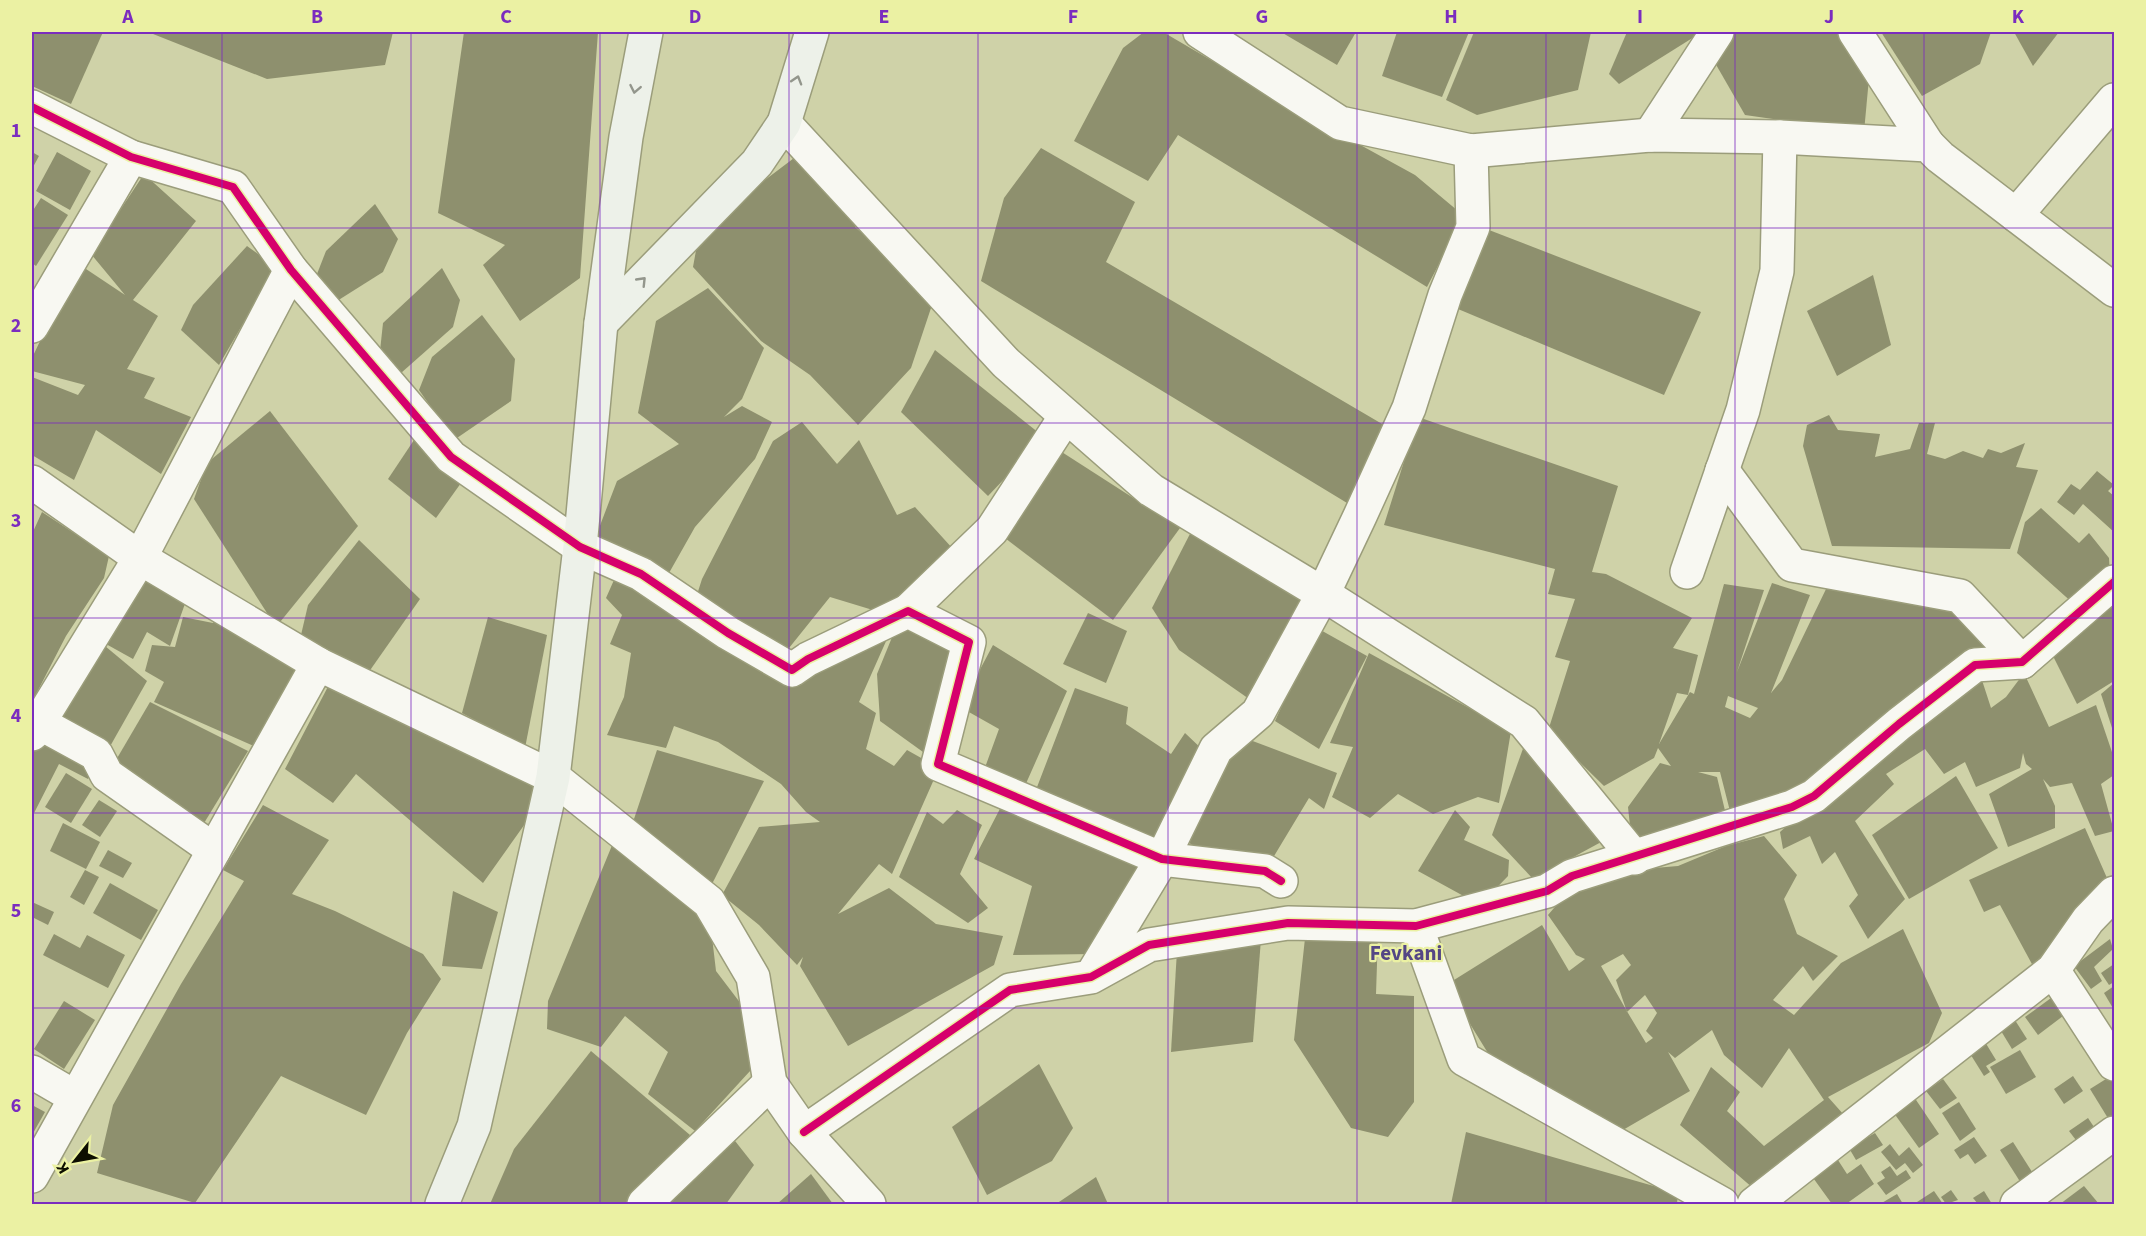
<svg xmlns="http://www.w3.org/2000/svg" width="2146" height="1236" font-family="'Source Sans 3',sans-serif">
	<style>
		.building { fill: #8e906e; fill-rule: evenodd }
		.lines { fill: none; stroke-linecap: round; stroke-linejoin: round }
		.minor-casing { stroke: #9b9d7b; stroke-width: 36 }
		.tertiary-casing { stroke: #9b9d7b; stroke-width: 36 }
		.secondary-casing { stroke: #9b9d7b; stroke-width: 36 }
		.minor { stroke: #f8f8f2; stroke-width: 33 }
		.tertiary { stroke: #f8f8f2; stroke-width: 33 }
		.secondary { stroke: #edf1e9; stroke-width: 33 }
		.cycleway-casing { stroke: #ebf1a3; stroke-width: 11 }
		.cycleway { stroke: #d6006c; stroke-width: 8 }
		.oneway { stroke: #93968c }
		.grid { fill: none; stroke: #7b2cbf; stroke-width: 1.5; stroke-opacity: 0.55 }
		.labels { text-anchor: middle; stroke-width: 4.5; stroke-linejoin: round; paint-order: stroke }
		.district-label { font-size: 21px; font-weight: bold; fill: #544785; stroke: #ebf1a3 }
		.neatline { fill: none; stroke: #7b2cbf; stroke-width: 2 }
		.grid-label { font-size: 20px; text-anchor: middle; font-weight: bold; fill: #7b2cbf }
	</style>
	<rect width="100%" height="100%" fill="#cfd2a8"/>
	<g class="building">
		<path d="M32,32H103L71,104L32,86Z"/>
		<path d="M148,32H393L385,65L267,79Z"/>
		<path d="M464,32H598L580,278L520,321L483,265L505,245L438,213Z"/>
		<path d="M1144,32H1163L1293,108L1415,175L1464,216L1427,287L1178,135L1148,181L1074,141L1123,48Z"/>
		<path d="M1281,32H1356L1337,65Z"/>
		<path d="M1397,32H1469L1442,97L1382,76Z"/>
		<path d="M1474,32H1591L1578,90L1477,115L1446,100Z"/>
		<path d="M1627,32H1702L1619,84L1609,74Z"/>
		<path d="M1721,32H1838L1869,78L1864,132L1745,115L1707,49Z"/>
		<path d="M1881,32H1991L1980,64L1922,96Z"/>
		<path d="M2014,32H2059L2033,66Z"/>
		<path d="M1041,148L1135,202L1106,262L1389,428L1352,506L981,281L1004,198Z"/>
		<path d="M32,152L39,156L32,169Z"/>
		<path d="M57,152L91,171L70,210L36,191Z"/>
		<path d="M798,155L864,221L855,227L876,245L932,305L911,368L858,425L810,375L761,341L693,267L697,245L753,189Z"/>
		<path d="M144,174L196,221L133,300L158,316L127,369L155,378L144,398L191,417L161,474L96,430L74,480L32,455V377L78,395L85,385L32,371V358L77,263L125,295L91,254Z"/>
		<path d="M41,198L68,215L36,266L32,263V212Z"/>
		<path d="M375,204L398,239L383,272L337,301L317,274L326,251Z"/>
		<path d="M1489,230L1701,312L1664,395L1458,309Z"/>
		<path d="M247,246L276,267L219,365L181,330L193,305Z"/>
		<path d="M442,268L460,300L453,327L401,373L380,351L383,323Z"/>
		<path d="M1873,275L1891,345L1837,376L1807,311Z"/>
		<path d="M708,288L764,348L742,399L724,417L742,406L772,422L755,459L695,527L669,573L596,536L617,481L679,444L638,413L656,321Z"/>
		<path d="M482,315L515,359L511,401L454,440L419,390L432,357Z"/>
		<path d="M935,350L1044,437L988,496L901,412Z"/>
		<path d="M270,411L358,526L276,627L194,499L207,463Z"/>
		<path d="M1829,415L1838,430L1880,434L1875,457L1910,449L1919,423H1935L1927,454L1945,459L1963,451L1983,458L1988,449L2001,453L2025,443L2016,467L2038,470L2010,549L1832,546L1803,446L1807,425Z"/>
		<path d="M1418,417L1618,486L1592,572L1606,574L1692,618L1673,648L1698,655L1688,695L1677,693L1659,744L1690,692L1694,694L1724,584L1764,590L1737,672L1772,583L1810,595L1771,693L1782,680L1827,587L1948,603L1989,644L1858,752L1861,755L1732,819L1720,772H1698L1717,777L1727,819L1632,845L1628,807L1660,763L1671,766L1658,748L1654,758L1604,786L1548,731L1570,661L1555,657L1575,599L1548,594L1555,569L1384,525ZM1728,696L1758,708L1750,718L1725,707Z"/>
		<path d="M802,422L837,464L859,440L897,515L915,507L953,549L886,614L830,597L781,658L694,604L702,579L773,441Z"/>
		<path d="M416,437L466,476L436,518L388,479Z"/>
		<path d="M1054,447L1180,528L1113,620L1001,535Z"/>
		<path d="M2097,471L2114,485L2108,491L2114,496V532L2083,504L2074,515L2057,502L2071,484L2080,490Z"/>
		<path d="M2041,508L2079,543L2089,533L2109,558L2110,575L2075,605L2017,553L2025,522Z"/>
		<path d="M42,512L109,556L104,578L66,636L32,702V534Z"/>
		<path d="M1193,528L1312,599L1252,701L1179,650L1152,608Z"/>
		<path d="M359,540L420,599L366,676L301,635L308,605Z"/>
		<path d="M622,562L799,674L887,639L859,702L876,713L866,749L894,766L907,750L939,768L892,874L879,864L838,914L889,888L936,924L1003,936L994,965L848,1046L800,966L803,957L797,965L759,925L722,895L759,827L820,822L806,812L781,784L718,742L674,726L666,748L607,735L624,697L631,653L610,644L622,615L606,598Z"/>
		<path d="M144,568L187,598L170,646L147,632L133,659L106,644Z"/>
		<path d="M2108,600L2114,610V681L2077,704L2050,650Z"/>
		<path d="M221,610L302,661L258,748L154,702L164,682L145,671L152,645L175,647L183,617L213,623Z"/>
		<path d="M1088,613L1127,631L1106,683L1063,664Z"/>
		<path d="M488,617L547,635L525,748L462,713Z"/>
		<path d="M918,622L957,658L923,752L880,721L877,674L895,630Z"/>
		<path d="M1317,628L1367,656L1319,749L1275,721Z"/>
		<path d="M99,641L147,681L104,757L58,724Z"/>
		<path d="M993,645L1067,691L1024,788L983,773L999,729L960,707Z"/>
		<path d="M1369,653L1511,731L1499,803L1478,797L1433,814L1398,794L1370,818L1332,797L1353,747L1330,743Z"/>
		<path d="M2024,673L2049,727L2096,705L2114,758V775L2101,784L2114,831L2095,836L2072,783L2050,787L2043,779L2055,806V828L2008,847L1989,794L2032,769L2026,764L2023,753L2020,768L1976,787L1965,762L1944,774L1925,749L1886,774L1894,784L1855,821L1905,899L1868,939L1849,906L1858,895L1835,852L1822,864L1810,836L1783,849L1780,832L1870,750L1980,674L1991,708L2006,697Z"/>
		<path d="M333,677L542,772L527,821L483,883L356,774L333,803L285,769Z"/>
		<path d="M2114,683V730L2113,731L2101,694Z"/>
		<path d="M1075,688L1128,707L1126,724L1171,754L1185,733L1205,752L1159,850L1034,795Z"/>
		<path d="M150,702L248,751L198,833L109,772Z"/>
		<path d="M41,730L98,761L88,779L59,764L32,817V749Z"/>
		<path d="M1242,737L1337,773L1324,809L1309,798L1265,871L1235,876L1188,842Z"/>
		<path d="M1525,743L1603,841L1533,879L1492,835Z"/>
		<path d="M657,750L764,781L711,886L628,837Z"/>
		<path d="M66,773L92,789L71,823L45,807Z"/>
		<path d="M1956,776L1998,848L1909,899L1872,835Z"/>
		<path d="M1005,799L1151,862L1095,954L1013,955L1032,886L974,859Z"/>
		<path d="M99,800L117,811L100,837L82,825Z"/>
		<path d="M263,805L329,840L292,894L335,911L423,954L441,979L407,1033L366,1115L281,1076L195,1203L97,1173L113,1105L181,984L244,881L223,870Z"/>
		<path d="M957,810L982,825L960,874L988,908L968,923L899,877L927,812L943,824Z"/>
		<path d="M1455,810L1470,827L1464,840L1509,860L1508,876L1480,905L1418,871Z"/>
		<path d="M63,823L100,842L86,869L50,851Z"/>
		<path d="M2085,828L2107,878L2033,966L2000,905L1984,912L1969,880Z"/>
		<path d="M1764,836L1797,875L1784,899L1797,934L1838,956L1813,981L1803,966L1773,1000L1794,1015L1841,963L1903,929L1942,1013L1929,1043L1828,1097L1852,1124L1768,1201L1680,1125L1711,1067L1740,1092L1727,1111L1764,1146L1824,1100L1789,1048L1762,1088L1724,1055L1712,1030L1675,1058L1668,1052L1690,1091L1616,1134L1491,1058L1446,985L1542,925L1569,971L1585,959L1576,955L1548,915L1583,874L1678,866L1726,846ZM1623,954L1631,965L1616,980L1627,1012L1645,995L1657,1013L1646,1031L1653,1038L1646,1043L1628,1013L1601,966Z"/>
		<path d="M613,843L710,920L716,971L773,1046L695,1131L648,1094L668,1052L625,1016L601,1047L547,1029L548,1001Z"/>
		<path d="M108,850L132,863L123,878L99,866Z"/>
		<path d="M85,870L99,877L84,905L70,897Z"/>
		<path d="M110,883L158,910L141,940L93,913Z"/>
		<path d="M453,891L498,912L482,969L442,966Z"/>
		<path d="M32,902L54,912L48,925L32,917Z"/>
		<path d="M1306,929L1378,934L1376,994L1414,996V1102L1388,1137L1351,1128L1294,1040Z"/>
		<path d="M54,934L80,948L87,935L125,955L108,988L43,955Z"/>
		<path d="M1261,939L1253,1042L1171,1052L1177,950Z"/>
		<path d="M2110,939L2113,949L2094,967L2102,981L2091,989L2074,966Z"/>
		<path d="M2114,964V982L2109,985L2101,973Z"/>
		<path d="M2114,986V1010L2104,993Z"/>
		<path d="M2051,998L2063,1016L2038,1035L2025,1017Z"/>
		<path d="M64,1001L95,1020L64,1069L34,1049Z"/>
		<path d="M2013,1017L2027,1039L2012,1049L1998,1026Z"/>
		<path d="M1985,1042L1996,1060L1986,1066L1990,1072L1984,1076L1969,1052Z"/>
		<path d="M2020,1050L2036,1077L2006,1094L1990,1067Z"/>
		<path d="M591,1051L690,1135L636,1204H490L514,1149Z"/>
		<path d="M1039,1064L1073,1128L1052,1161L987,1195L952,1127Z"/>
		<path d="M2114,1074V1128L2090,1089Z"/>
		<path d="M2073,1076L2083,1091L2064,1104L2054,1089Z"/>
		<path d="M1943,1079L1957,1098L1940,1109L1926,1091Z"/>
		<path d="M1912,1094L1939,1134L1919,1148L1891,1109Z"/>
		<path d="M1959,1102L1976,1129L1960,1141L1942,1113Z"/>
		<path d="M32,1105L45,1112L32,1135Z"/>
		<path d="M2088,1118L2100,1136L2082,1148L2069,1131Z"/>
		<path d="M728,1132L754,1165L726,1204H655Z"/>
		<path d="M1466,1132L1678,1193L1677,1204H1451Z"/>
		<path d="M1875,1133L1883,1145L1856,1160L1846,1143L1860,1134L1863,1140Z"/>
		<path d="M1974,1137L1987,1156L1975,1164L1968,1154L1960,1159L1954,1150Z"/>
		<path d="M2013,1142L2039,1183L2026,1191L2000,1150Z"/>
		<path d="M1890,1144L1899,1156L1909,1147L1923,1165L1913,1173L1905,1163L1896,1170L1881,1152Z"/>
		<path d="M1836,1157L1847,1174L1861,1164L1874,1184L1846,1204H1832L1811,1175Z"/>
		<path d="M1890,1166L1897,1176L1906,1170L1911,1178L1886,1195L1877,1183L1885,1178L1881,1172Z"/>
		<path d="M811,1174L833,1204H777Z"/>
		<path d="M1096,1177L1108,1204H1056Z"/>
		<path d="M2084,1186L2099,1204H2060Z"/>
		<path d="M1951,1190L1958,1200L1946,1204L1941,1197Z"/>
		<path d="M1934,1191L1943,1204H1919L1917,1202Z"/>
		<path d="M1984,1191L1992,1204H1978L1973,1198Z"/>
		<path d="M1897,1194L1903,1204H1880Z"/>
	</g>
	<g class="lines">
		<g class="minor-casing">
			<g id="minor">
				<path d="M1855,32L1928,145"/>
				<path d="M32,107L131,157L233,187L291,270L451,457L580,547L641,574L728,633L792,670L808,659L908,611L969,642L938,764L1162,859L1265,871L1281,881"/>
				<path d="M784,123L1006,363L1151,490L1323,594L1524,722L1635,858"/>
				<path d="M1650,135L1717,32"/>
				<path d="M32,326L131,157"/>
				<path d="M1722,470L1792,565L1960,596L2022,662"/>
				<path d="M32,482L140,558L318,664L553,777L709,902L753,977L770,1083L804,1132L869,1204"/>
				<path d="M1687,572L1743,410L1777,271L1780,137"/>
				<path d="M908,611L992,530L1066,416"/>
				<path d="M32,719L96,754L107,775L214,850"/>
				<path d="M32,734L140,558L291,270"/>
				<path d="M1416,926L1464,1059L1722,1204"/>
				<path d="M2053,970L2114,1064"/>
				<path d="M1092,975L1162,859L1216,749L1258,713L1323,594L1360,516L1409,408L1445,295L1473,227L1471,151"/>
				<path d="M32,1072L75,1097"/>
				<path d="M804,1132L1010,990L1091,977L1149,945L1288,923L1416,926L1547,891L1572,876L1792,807L1814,796L1899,724L1975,665L2022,662L2114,582"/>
				<path d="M32,1176L318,664"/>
				<path d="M644,1204L770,1083"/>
				<path d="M1754,1204L2053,970L2088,920L2114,893"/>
				<path d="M2017,1204L2114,1133"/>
			</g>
		</g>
		<g class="tertiary-casing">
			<g id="tertiary">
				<path d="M1200,32L1340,123L1471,151L1650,135L1780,137L1928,145L1940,157L2114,290"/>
				<path d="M2016,215L2114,100"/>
			</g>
		</g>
		<g class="secondary-casing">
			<g id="secondary">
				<path d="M601,323L757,163L784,123L812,32"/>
				<path d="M442,1204L474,1126L553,777L580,547L601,323L626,137L646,32"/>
			</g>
		</g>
		<use href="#minor" class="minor"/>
		<use href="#tertiary" class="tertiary"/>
		<use href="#secondary" class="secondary"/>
		<g class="cycleway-casing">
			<g id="cycleway">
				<path d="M32,107L131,157L233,187L291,270L451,457L580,547L641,574L728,633L792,670L808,659L908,611L969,642L938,764L1162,859L1265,871L1281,881"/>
				<path d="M804,1132L1010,990L1091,977L1149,945L1288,923L1416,926L1547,891L1572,876L1792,807L1814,796L1899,724L1975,665L2022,662L2114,582"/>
			</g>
		</g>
		<use href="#cycleway" class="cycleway"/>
	</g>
	<defs><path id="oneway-chevron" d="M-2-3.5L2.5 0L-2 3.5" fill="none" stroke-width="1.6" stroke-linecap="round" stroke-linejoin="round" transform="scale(1.5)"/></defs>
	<g class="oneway">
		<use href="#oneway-chevron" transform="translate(797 80) rotate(-73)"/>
		<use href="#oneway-chevron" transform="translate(635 89) rotate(101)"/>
		<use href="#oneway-chevron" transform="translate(642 281) rotate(-46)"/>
	</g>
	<path class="grid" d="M222,32V1204M411,32V1204M600,32V1204M789,32V1204M978,32V1204M1168,32V1204M1357,32V1204M1546,32V1204M1735,32V1204M1924,32V1204M32,228H2114M32,423H2114M32,618H2114M32,813H2114M32,1008H2114"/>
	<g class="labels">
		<g class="district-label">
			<text x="1406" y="960">Fevkani</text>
		</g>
	</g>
	<rect width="2146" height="1236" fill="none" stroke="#ebf1a3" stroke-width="66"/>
	<g transform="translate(75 1161) rotate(239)" stroke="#ebf1a3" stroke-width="4.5" paint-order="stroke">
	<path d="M0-4.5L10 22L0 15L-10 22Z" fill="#0d0e00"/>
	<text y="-9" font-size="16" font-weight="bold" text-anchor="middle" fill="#0d0e00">K</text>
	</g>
	<rect x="33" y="33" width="2080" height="1170" class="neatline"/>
	<g class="grid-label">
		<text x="128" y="23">A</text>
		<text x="317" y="23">B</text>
		<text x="506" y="23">C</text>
		<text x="695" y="23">D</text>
		<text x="884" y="23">E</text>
		<text x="1073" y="23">F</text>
		<text x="1262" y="23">G</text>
		<text x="1451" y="23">H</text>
		<text x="1640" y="23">I</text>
		<text x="1829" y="23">J</text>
		<text x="2018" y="23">K</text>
		<text x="16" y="137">1</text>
		<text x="16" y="332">2</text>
		<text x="16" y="527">3</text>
		<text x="16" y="722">4</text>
		<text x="16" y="917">5</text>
		<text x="16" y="1112">6</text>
	</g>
</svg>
